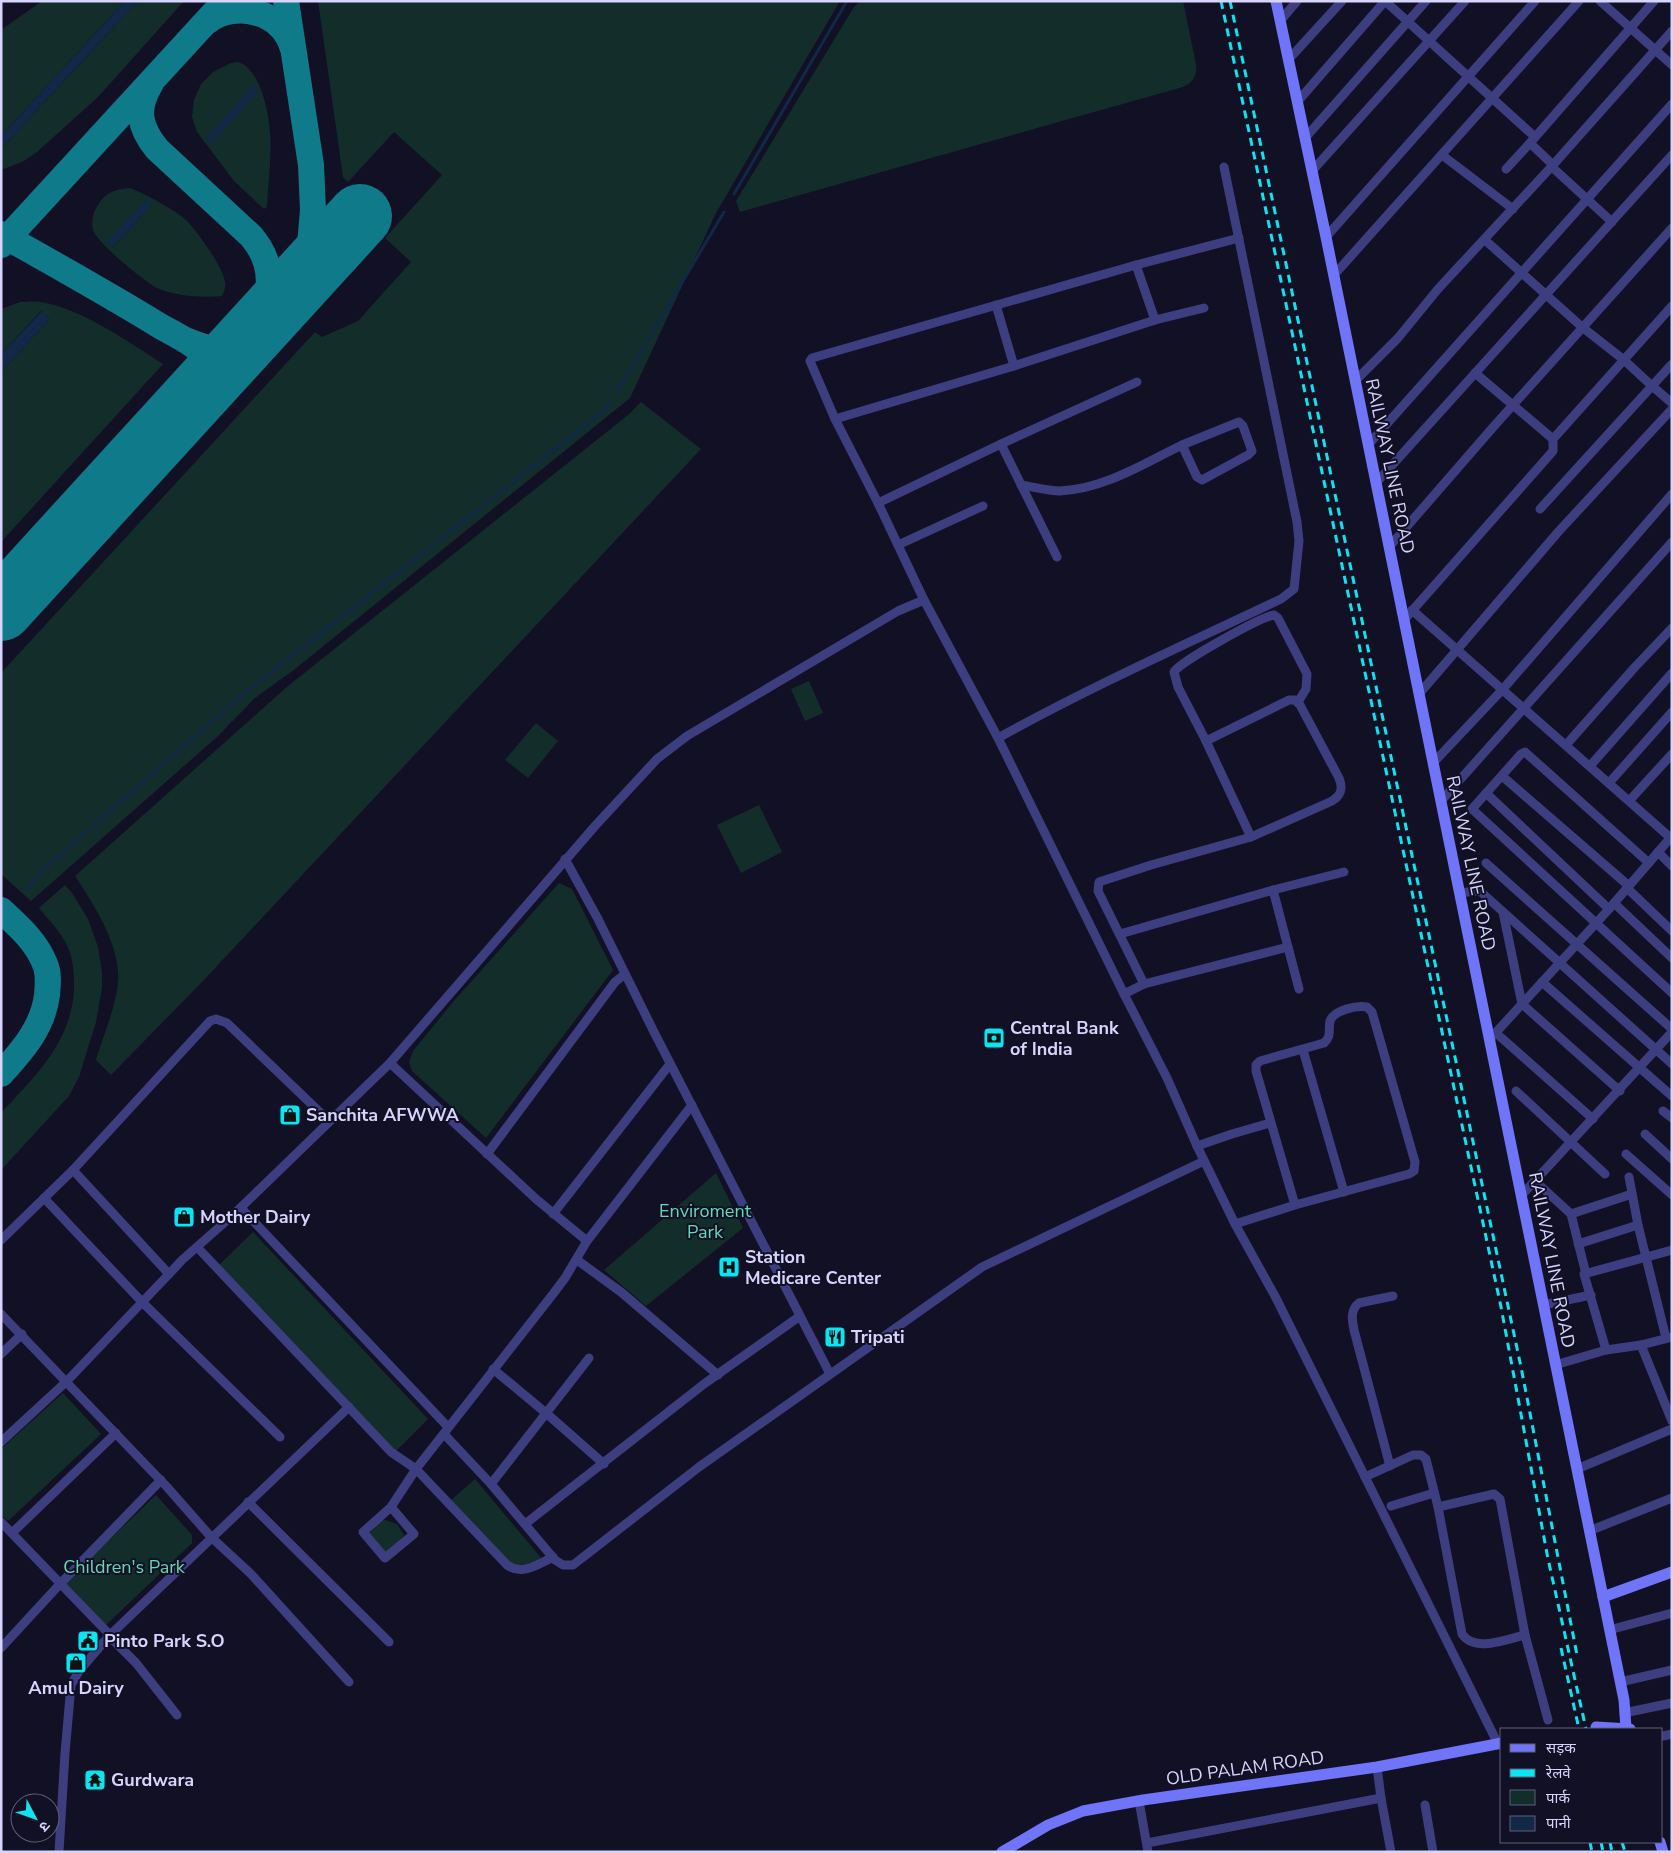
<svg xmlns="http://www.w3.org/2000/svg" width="1673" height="1853" font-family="'Nunito Sans','Noto Sans Devanagari',sans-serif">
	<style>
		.green { fill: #132d2b; fill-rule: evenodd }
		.water { fill: #112847 }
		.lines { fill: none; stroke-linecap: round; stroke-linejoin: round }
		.stream { stroke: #112847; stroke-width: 3 }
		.taxiway { stroke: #0f7a8a; stroke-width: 26 }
		.runway { stroke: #0f7a8a; stroke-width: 64 }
		.street { stroke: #3d3e80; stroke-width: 9 }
		.secondary { stroke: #7074f8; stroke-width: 11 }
		.rail { stroke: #0ce5f1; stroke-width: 3; stroke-dasharray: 8 6; stroke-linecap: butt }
		.labels { text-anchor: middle; stroke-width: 4; stroke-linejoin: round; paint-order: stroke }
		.street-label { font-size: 18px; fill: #d7d4fd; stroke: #121024 }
		.poi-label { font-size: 18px; font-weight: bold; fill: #d7d4fd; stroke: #121024; text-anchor: start }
		.park-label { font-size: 18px; fill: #64d9b6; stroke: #121024 }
	</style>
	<rect width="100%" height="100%" fill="#121024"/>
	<g class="green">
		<path d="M42,1H125L1,136V30Z"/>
		<path d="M138,1H184L98,97L37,152L22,162L1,170V149Z"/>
		<path d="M318,1H840L716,213L630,398L295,669L255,698L218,736L31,901L1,874V673L315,332L322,337L358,321L411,262L385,238L442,175L394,132L348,182L343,177Z"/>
		<path d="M860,1H1183L1196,64C1197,76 1193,82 1183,87L740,212L736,201L854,7Z"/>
		<path d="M238,62C260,68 269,113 270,133C272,157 268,183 267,207L264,209L234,181L197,132L192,117L194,100L201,84L213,72L231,63Z"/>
		<path d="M130,188C142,192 177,211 186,220C197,231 223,267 225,282C226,286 224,293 222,296C202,298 173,296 155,287C142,279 97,243 93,230C91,222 93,212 98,205C105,192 116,189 130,188ZM147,199L152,204L113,247L108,242Z"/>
		<path d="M20,302C27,302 33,301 40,302C79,307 129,342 163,364L1,542V372L50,319L41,311L1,354V309Z"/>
		<path d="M641,402L701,449L202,982L111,1075L96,1060C103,1036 116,1007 118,982C121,946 94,905 75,876L288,686L628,415Z"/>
		<path d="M809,681L823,713L805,721L791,689Z"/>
		<path d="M536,723L558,741L528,778L505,760Z"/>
		<path d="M759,805L782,852L741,873L717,825Z"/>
		<path d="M559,883L572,889L613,970L486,1138L412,1071L409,1062L413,1051L453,1002Z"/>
		<path d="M65,885L72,893L88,919L98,947L102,972V988L96,1022L79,1077L69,1096L1,1170V1113C36,1075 73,1041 74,986C74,972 73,958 67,945C60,931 49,920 39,908Z"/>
		<path d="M716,1173L743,1228L646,1306L604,1270Z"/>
		<path d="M253,1232L428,1419L395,1452L219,1265Z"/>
		<path d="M63,1393L101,1434L8,1521L1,1515V1449Z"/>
		<path d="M475,1479L542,1559C532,1564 523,1565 511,1565L450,1501Z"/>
		<path d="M156,1495L192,1535V1543L106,1625L65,1582Z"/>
		<path d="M382,1519L397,1524L404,1535L395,1547L385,1555L368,1535Z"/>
	</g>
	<g class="water">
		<path d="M125,1H138L1,149V136Z"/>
		<path d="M253,85L259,91L211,144L205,139Z"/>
		<path d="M147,199L153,203L113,247L107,242Z"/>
		<path d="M42,311L50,319L1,372V354Z"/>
	</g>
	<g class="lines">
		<g class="stream">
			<path d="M734,194L847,1"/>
			<path d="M617,392L724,212"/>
			<path d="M26,889L47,866L240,697L607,408L610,403"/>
		</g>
		<g class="taxiway">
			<path d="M208,21C236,0 282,12 292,46"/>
			<path d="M150,85C135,110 140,128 157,149L251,236C278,267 270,298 255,332"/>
			<path d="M1,234C54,264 108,294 160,326C172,333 201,346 206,359C213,373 202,386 195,397"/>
			<path d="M1,245L225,1"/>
			<path d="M279,305L303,272L310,245L313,210L311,165L286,1"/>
			<path d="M188,341C214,352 229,354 251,335"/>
			<path d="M1,910C18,926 36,941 45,964C49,973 48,984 47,995C43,1027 23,1050 1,1074"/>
		</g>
		<path class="runway" d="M1,609L360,216"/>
		<g class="street">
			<path d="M1385,1L1535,137"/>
			<path d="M1600,1L1672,65"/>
			<path d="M1280,21L1297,1"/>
			<path d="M1289,59L1342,1"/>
			<path d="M1298,101L1385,1"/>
			<path d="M1305,138L1426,1"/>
			<path d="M1442,155L1513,209"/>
			<path d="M1553,165L1672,31"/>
			<path d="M1552,167L1612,222"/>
			<path d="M1506,169L1530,143L1654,1"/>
			<path d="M1312,171L1465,1"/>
			<path d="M1326,237L1535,1"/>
			<path d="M1239,238L1136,265L812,358L810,361L835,419L878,503L924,600L998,738L1124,994L1167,1078L1197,1146L1235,1224L1276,1298L1498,1744"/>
			<path d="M1485,240L1582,327L1624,360L1652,386L1540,509"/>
			<path d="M1136,265L1155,320"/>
			<path d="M1334,275L1579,1"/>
			<path d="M996,305L1014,366"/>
			<path d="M1672,364L1652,386L1672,403"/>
			<path d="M1475,373L1553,439"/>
			<path d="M1355,381L1398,338L1438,289L1553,165L1530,143"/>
			<path d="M835,419L1014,366L1155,320L1204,308"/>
			<path d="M1001,444L1057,557"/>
			<path d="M1368,445L1672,104"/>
			<path d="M1376,483L1672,155"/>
			<path d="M1021,485C1034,487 1047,491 1060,491C1104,489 1143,464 1182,445L1197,477L1202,480L1248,455L1252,451L1243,426L1239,422L1182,445"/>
			<path d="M878,503L1001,444L1137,382"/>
			<path d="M898,545L983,506"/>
			<path d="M1389,547L1495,425L1672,228"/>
			<path d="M1412,610L1672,839"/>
			<path d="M1404,620L1553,451V439L1672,306"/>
			<path d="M1419,694L1559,531L1672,409"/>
			<path d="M998,738C1090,687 1186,644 1281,599L1294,589L1299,541L1297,522L1224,167"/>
			<path d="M1566,745L1635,667L1672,628"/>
			<path d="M1433,763L1503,689L1672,494"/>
			<path d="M1590,766L1672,673"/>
			<path d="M1502,776L1629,886"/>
			<path d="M1609,783L1672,712"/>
			<path d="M1486,793L1609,909"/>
			<path d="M1441,801L1672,542"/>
			<path d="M1629,801L1672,754"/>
			<path d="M1251,837L1206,741L1178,687L1174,672C1179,662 1261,617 1274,615L1278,618L1307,674L1306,689L1298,702"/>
			<path d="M1658,852L1672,866"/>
			<path d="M565,859L598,919L654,1032L830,1374"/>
			<path d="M1486,863L1672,1029"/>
			<path d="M1649,863L1525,752L1521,754L1472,809L1672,993"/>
			<path d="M1627,888L1672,931"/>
			<path d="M1273,890L1299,989"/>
			<path d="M1459,893L1477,891L1481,892L1672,1064"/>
			<path d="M1614,903L1672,958"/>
			<path d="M1503,912L1522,1004L1620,1091"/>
			<path d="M1120,934L1273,890L1344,872"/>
			<path d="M1542,982L1672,1096"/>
			<path d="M1144,984L1098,891L1099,882L1151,865L1251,837L1332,801C1342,795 1343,788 1339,778L1300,705L1295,700H1289L1206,741"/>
			<path d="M1124,994L1144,984L1288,947"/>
			<path d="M1496,1033L1593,1119"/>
			<path d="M1489,1040L1609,909L1672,836"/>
			<path d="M1303,1050L1344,1192"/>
			<path d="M390,1063L536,1199L587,1241"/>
			<path d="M1516,1091L1605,1174"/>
			<path d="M1663,1111L1672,1118"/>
			<path d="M1645,1134L1672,1159"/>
			<path d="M1197,1146L1232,1134L1270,1123"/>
			<path d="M487,1154L615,982L625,974"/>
			<path d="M1626,1154L1672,1195"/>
			<path d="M73,1170L210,1021L216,1019L227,1023L329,1121"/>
			<path d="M1629,1177L1638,1225L1666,1338"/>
			<path d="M1535,1181L1571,1214L1632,1194"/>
			<path d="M1521,1196L1672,1032"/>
			<path d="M44,1198L142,1302L280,1437"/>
			<path d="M241,1208L448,1427"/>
			<path d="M553,1214L670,1064"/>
			<path d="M1571,1214L1586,1274"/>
			<path d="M1235,1224L1295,1205L1409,1174L1414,1171L1415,1162L1372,1012L1367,1007C1357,1005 1334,1010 1330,1021C1328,1030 1332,1036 1324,1043L1260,1061L1256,1065V1071L1295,1205"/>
			<path d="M1,1240L73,1170L169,1274L182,1260L233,1215L390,1063L595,826L657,759L687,736L898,611L924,600"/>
			<path d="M1578,1244L1638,1225"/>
			<path d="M197,1247L391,1452L416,1469L507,1565C522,1576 539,1564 553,1557"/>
			<path d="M577,1260L621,1292L718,1375"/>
			<path d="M1543,1305L1591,1295"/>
			<path d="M1,1314L167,1487L211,1537L251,1574L349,1682"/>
			<path d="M1641,1345L1672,1421"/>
			<path d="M1606,1350L1641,1345L1672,1337"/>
			<path d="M1,1354L22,1334"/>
			<path d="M1555,1365L1606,1350L1584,1274L1672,1250"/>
			<path d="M493,1369L546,1413L604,1464"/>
			<path d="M444,1434L491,1484L555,1560L563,1565H573L699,1467L982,1267L1204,1161"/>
			<path d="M1,1442L67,1381L169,1274"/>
			<path d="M1390,1466L1354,1330C1352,1320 1350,1310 1359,1303L1393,1296"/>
			<path d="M1577,1469L1672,1429"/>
			<path d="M1365,1477L1413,1455H1421L1426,1459L1438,1507L1462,1634C1475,1653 1507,1639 1525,1635"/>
			<path d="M491,1484L589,1358"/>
			<path d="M248,1502L389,1642"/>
			<path d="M1391,1506L1434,1493"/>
			<path d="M391,1507L414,1534L385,1558L363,1532L391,1507L416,1469L553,1294L565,1278L587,1241L692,1105"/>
			<path d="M1438,1507L1494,1494L1500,1499L1525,1635L1548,1720"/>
			<path d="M1,1522L110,1635"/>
			<path d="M525,1524L704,1384L800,1316"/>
			<path d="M1589,1531L1672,1498"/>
			<path d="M12,1533L116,1433"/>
			<path d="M1609,1630L1672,1613"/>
			<path d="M109,1636L136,1663L177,1715"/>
			<path d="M1,1648L60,1584L161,1480"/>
			<path d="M1620,1682L1672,1670"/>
			<path d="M1624,1713L1672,1703"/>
			<path d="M1663,1736L1672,1734"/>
			<path d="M1377,1767L1381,1798"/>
			<path d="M1139,1801L1148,1852"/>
			<path d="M1425,1805L1433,1852"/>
			<path d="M1147,1843L1381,1798L1391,1852"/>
			<path d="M59,1852L65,1753L71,1685L79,1671L109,1636L349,1407"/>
		</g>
		<g class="secondary">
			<path d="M1276,1L1326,237L1624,1700L1626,1728"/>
			<path d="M1603,1597L1672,1572"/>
			<path d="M1596,1727L1630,1729"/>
			<path d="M1660,1842L1663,1852"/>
			<path d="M1002,1852L1048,1825L1083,1811L1143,1800L1377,1767L1502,1743"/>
		</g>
		<g class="rail">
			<path d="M1221,1L1501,1307L1548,1559L1586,1729"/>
			<path d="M1230,1L1521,1367L1577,1655"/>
			<path d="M1561,1648L1579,1729"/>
			<path d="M1590,1842L1592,1852"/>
			<path d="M1601,1842L1603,1852"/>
			<path d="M1610,1842L1612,1852"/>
			<path d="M1622,1842L1625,1852"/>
		</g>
	</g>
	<defs>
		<g id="bank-square" transform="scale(1.125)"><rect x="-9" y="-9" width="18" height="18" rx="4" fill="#0ce5f1" stroke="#121024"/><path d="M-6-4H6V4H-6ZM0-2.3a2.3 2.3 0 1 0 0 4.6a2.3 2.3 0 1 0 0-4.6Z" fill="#111"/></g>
		<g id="shop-square" transform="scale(1.125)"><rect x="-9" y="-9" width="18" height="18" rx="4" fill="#0ce5f1" stroke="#121024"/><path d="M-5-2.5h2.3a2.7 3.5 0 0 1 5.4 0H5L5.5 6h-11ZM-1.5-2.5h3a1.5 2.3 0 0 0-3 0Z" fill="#111"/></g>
		<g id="hospital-square" transform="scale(1.125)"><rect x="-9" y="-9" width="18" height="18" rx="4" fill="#0ce5f1" stroke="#121024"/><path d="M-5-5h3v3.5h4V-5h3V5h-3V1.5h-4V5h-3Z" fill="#111"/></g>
		<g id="restaurant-square" transform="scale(1.125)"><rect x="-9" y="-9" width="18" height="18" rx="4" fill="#0ce5f1" stroke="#121024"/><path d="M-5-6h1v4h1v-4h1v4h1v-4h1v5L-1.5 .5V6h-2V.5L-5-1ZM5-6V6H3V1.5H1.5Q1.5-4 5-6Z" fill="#111"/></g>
		<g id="civic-square" transform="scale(1.125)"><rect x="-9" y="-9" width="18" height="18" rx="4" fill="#0ce5f1" stroke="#121024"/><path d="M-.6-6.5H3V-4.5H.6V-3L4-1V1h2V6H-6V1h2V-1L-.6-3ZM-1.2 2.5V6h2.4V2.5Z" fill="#111"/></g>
		<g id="temple-square" transform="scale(1.125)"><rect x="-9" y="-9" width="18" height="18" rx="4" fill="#0ce5f1" stroke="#121024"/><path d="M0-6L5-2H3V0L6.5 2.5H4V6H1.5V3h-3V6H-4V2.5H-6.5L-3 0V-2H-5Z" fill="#111"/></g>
	</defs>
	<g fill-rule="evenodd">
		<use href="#bank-square" x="994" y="1038"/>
		<use href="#shop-square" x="290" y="1115"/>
		<use href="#shop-square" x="184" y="1217"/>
		<use href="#hospital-square" x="729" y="1267"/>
		<use href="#restaurant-square" x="835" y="1337"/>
		<use href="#civic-square" x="88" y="1641"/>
		<use href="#shop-square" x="76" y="1663"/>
		<use href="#temple-square" x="95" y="1780"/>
	</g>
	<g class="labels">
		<g class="street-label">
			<text transform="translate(1390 466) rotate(78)" y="6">RAILWAY LINE ROAD</text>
			<text transform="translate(1471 863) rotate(78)" y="6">RAILWAY LINE ROAD</text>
			<text transform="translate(1552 1260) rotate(79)" y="6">RAILWAY LINE ROAD</text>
			<text transform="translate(1245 1768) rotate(-8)" y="6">OLD PALAM ROAD</text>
		</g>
		<g class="poi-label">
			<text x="1010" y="1034">Central Bank<tspan x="1010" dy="21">of India</tspan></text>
			<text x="306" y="1121">Sanchita AFWWA</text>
			<text x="200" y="1223">Mother Dairy</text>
			<text x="745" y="1263">Station<tspan x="745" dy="21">Medicare Center</tspan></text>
			<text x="851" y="1343">Tripati</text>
			<text x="104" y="1647">Pinto Park S.O</text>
			<text x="76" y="1694" text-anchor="middle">Amul Dairy</text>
			<text x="111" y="1786">Gurdwara</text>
		</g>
		<g class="park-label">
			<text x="705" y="1217">Enviroment<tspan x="705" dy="21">Park</tspan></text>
			<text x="124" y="1573">Children's Park</text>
		</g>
	</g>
	<rect width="1673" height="1853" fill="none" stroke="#d7d4fd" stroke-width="5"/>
	<rect x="1500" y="1728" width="162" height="115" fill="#121024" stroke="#615e7b"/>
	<rect x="1510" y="1744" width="25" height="8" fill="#7074f8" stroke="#615e7b"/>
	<text x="1546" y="1753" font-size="15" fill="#d7d4fd">सड़क</text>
	<rect x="1510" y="1769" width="25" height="8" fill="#0ce5f1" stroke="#615e7b"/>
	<text x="1546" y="1778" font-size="15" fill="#d7d4fd">रेलवे</text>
	<rect x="1510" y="1790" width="25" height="15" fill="#132d2b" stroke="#615e7b"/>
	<text x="1546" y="1803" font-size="15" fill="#d7d4fd">पार्क</text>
	<rect x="1510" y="1816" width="25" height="15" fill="#112847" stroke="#615e7b"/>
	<text x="1546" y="1828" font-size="15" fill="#d7d4fd">पानी</text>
	<g transform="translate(35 1818) rotate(131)"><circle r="24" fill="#121024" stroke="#615e7b"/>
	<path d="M0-4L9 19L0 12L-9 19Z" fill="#0ce5f1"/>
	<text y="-8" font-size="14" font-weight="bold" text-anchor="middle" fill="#d7d4fd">उ</text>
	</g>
</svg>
